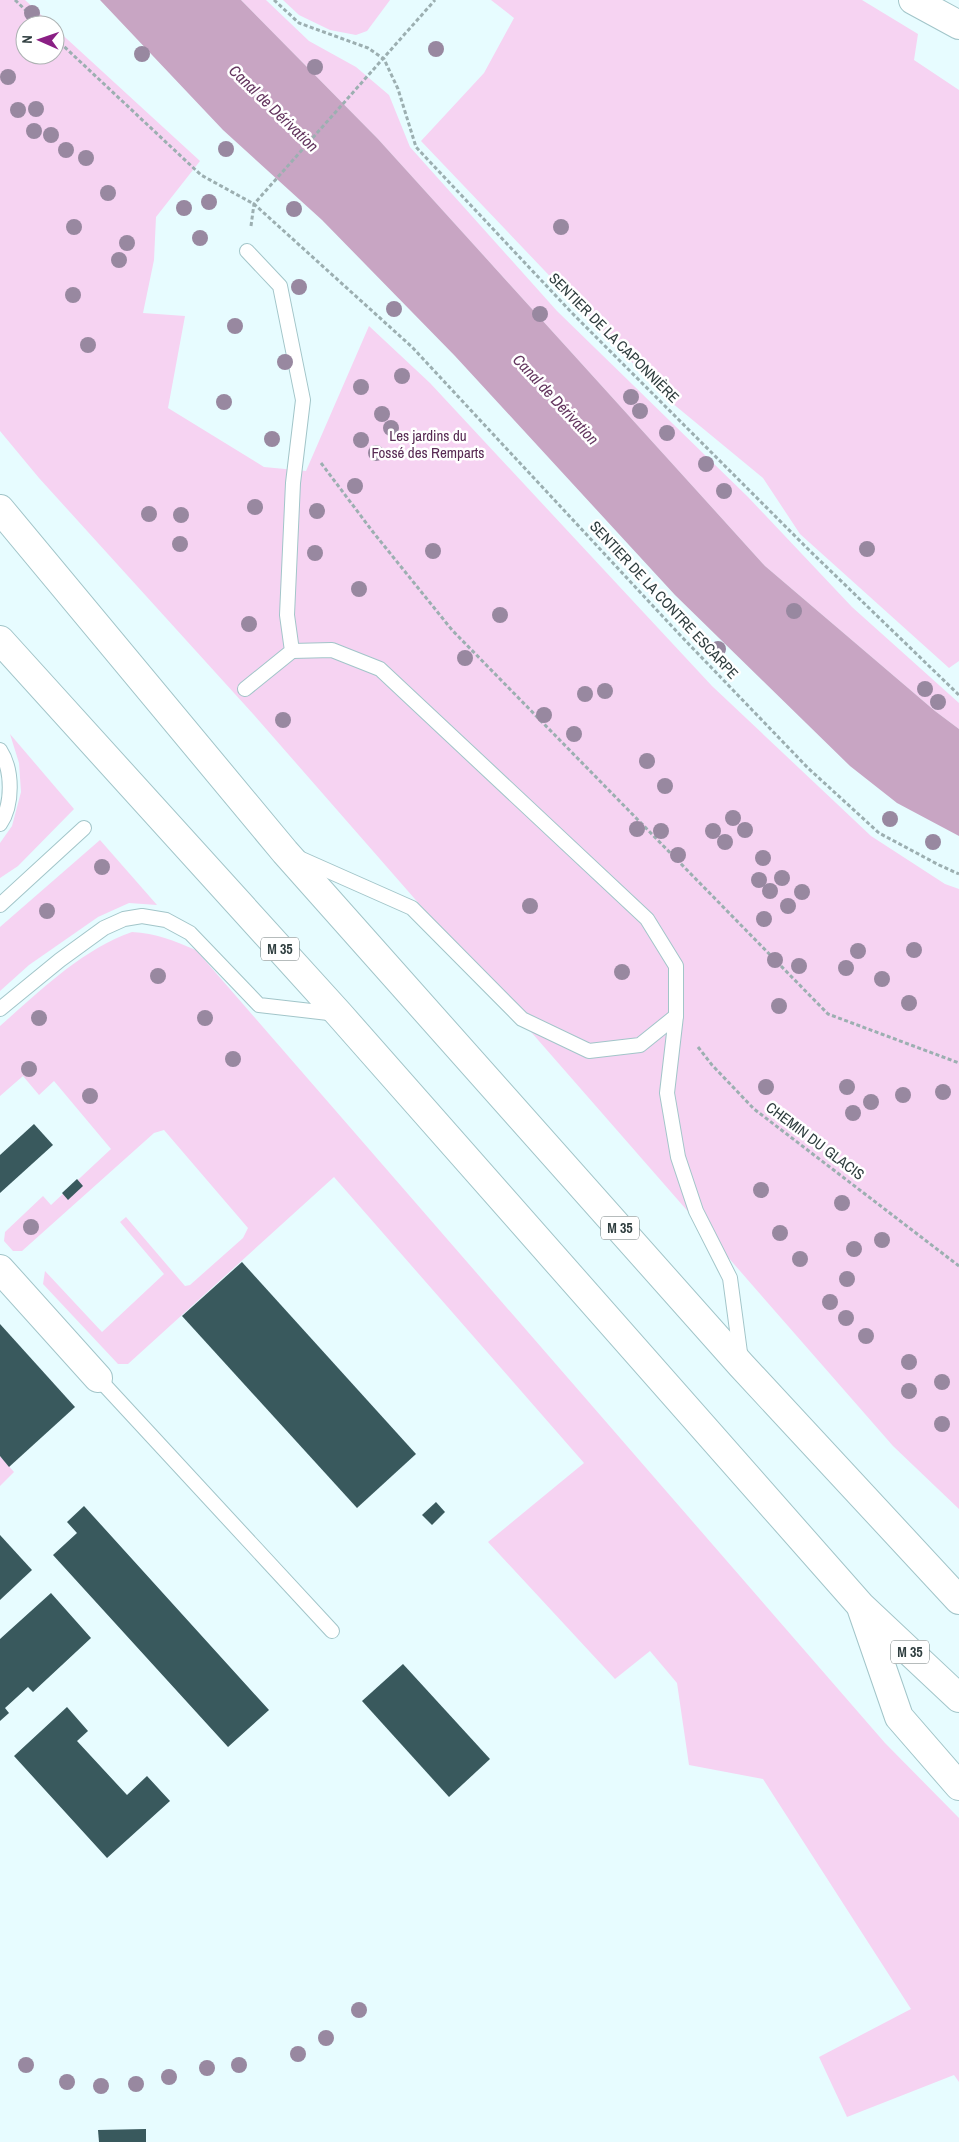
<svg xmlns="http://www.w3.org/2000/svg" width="959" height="2142" font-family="'Archivo Narrow',sans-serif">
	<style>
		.green { fill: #f6d3f2 }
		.water { fill: #c8a5c3 }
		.building { fill: #39595d }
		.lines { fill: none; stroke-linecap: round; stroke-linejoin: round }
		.service-casing { stroke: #a2c5c9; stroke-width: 16 }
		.minor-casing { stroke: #a2c5c9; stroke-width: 30 }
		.tertiary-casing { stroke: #a2c5c9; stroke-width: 30 }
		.trunk-casing { stroke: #a2c5c9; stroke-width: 30 }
		.path { stroke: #9cafb1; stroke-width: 3; stroke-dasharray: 4 2.5; stroke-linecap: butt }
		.service { stroke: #fff; stroke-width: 14 }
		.minor { stroke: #fff; stroke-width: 28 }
		.tertiary { stroke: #fff; stroke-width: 28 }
		.trunk { stroke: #fff; stroke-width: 28 }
		.tree { fill: #9888a0 }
		.labels { text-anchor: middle; stroke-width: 5; stroke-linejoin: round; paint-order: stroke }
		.shield { fill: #fff; stroke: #6d7879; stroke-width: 1 }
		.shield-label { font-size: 14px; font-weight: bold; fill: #2f3e3f }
		.street-label { font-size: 15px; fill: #2f3e3f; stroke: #fff }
		.park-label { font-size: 15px; fill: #572a53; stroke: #fff }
		.water-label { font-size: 16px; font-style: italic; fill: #63355e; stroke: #fff }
	</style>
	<rect width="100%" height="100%" fill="#e7fcff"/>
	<g class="green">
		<path d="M0,0H25L52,25H25V55H55V28L200,161L156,217L154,260L143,313L185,316L168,408L264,467L306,471L369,326L430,383L712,686L871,836L945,884L959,889V1509L893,1446L254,715L39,478L0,431Z"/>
		<path d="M241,0H266L309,41L356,67L389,95L410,147L557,311L748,497L852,607L959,703V729L935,711L765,566L378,139Z"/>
		<path d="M283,0H390L367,31L356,35L330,30L299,15Z"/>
		<path d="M491,0H862L918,34L914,60L959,90V661L949,668L800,534L763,478L666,398L421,141L484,73L514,18Z"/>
		<path d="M10,734L74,809L18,866L0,878V843L12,826L21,792L19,763Z"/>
		<path d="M100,840L157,905L129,903L98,917L29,965L0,991V927Z"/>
		<path d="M132,932C156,933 174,941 196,950L885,1743L959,1818V2082L954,2075L847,2117L819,2057L911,2009L763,1779L689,1765L677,1683L650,1651L615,1679L488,1542L584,1463L334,1177L128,1364H118L43,1284L45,1271L102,1332L164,1274L120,1222L126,1217L185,1286L190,1285L243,1238L248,1228L164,1130L154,1133L22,1251H13L4,1241L5,1232L43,1196L51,1205L111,1149L54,1081L39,1095L23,1076L0,1096V1026C40,991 81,950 132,932Z"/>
		<path d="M0,1456L14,1472L0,1486Z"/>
	</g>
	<path class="water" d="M100,0H241L378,139L765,566L935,711L959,729V836L897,803L850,766L675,595L455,356L322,220L223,130Z"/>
	<g class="building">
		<path d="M34,1124L53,1145L0,1193V1155Z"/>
		<path d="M77,1179L83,1186L68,1200L62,1193Z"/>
		<path d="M242,1262L416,1454L357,1508L182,1316Z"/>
		<path d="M0,1324L75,1407L9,1467L0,1456Z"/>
		<path d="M436,1502L445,1512L432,1525L422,1515Z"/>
		<path d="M84,1506L269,1710L228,1747L53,1555L77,1533L67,1522Z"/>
		<path d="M0,1535L32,1570L0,1600Z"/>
		<path d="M51,1593L91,1638L33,1692L28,1687L5,1708L9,1713L0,1721V1639Z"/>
		<path d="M403,1664L490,1759L449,1797L362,1701Z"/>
		<path d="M67,1707L88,1731L77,1741L127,1795L147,1776L170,1801L107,1858L14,1756Z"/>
		<path d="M146,2129V2142H99L98,2130Z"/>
	</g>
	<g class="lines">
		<g class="service-casing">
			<g id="service">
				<path d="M292,651L332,650L380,669L647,919L676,966V1016L667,1093L678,1157L696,1211L730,1278L741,1360"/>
				<path d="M245,689L292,651L287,615L293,483L303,400L280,286L247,251"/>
				<path d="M0,750C13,770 13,805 0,824"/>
				<path d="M297,857L412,908L522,1019L589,1051L640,1045L676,1016"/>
				<path d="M0,905L84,828"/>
				<path d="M0,1009L60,960L104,928L124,919L142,916L166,920L190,933L259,1005L337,1014"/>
				<path d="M98,1378L332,1631"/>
			</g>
		</g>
		<g class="minor-casing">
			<path id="minor" d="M0,1269L98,1378"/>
		</g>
		<g class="tertiary-casing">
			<path id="tertiary" d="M913,0L959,25"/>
		</g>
		<g class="trunk-casing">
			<g id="trunk">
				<path d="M0,509L285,852L741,1365L959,1600"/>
				<path d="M0,640L339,1014L861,1606L959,1698"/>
				<path d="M862,1610L899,1717L959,1786"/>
			</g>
		</g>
		<g class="path">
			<path d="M15,0L41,25"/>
			<path d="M274,0L299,23L368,48L384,59L398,89L416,147L572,313L810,551L959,695"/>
			<path d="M55,38L201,175L254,204L412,347L680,635L808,768L879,833L939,865L959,874"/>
			<path d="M251,226L254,204L435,0"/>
			<path d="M321,463L373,532L452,630L828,1014L959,1063"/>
			<path d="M698,1047L712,1065L754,1109L959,1266"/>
		</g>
		<use href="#service" class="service"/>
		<use href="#minor" class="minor"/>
		<use href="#tertiary" class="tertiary"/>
		<use href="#trunk" class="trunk"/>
	</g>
	<g class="tree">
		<circle cx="32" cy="13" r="8"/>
		<circle cx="436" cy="49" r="8"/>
		<circle cx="142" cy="54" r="8"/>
		<circle cx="315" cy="67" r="8"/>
		<circle cx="8" cy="77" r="8"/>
		<circle cx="36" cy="109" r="8"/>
		<circle cx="18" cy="110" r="8"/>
		<circle cx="34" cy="131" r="8"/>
		<circle cx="51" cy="135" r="8"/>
		<circle cx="226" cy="149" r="8"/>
		<circle cx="66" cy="150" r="8"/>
		<circle cx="86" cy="158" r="8"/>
		<circle cx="108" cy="193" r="8"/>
		<circle cx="209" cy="202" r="8"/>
		<circle cx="184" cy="208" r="8"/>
		<circle cx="294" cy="209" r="8"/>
		<circle cx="74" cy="227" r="8"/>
		<circle cx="561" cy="227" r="8"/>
		<circle cx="200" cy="238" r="8"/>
		<circle cx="127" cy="243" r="8"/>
		<circle cx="119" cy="260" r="8"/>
		<circle cx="299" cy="287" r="8"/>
		<circle cx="73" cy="295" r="8"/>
		<circle cx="394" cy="309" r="8"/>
		<circle cx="540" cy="314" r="8"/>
		<circle cx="235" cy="326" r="8"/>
		<circle cx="88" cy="345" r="8"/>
		<circle cx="285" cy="362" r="8"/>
		<circle cx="402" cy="376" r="8"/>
		<circle cx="361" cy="387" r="8"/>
		<circle cx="631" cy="397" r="8"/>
		<circle cx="224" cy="402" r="8"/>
		<circle cx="640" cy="411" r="8"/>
		<circle cx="382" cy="414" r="8"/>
		<circle cx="391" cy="428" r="8"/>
		<circle cx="667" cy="433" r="8"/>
		<circle cx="272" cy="439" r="8"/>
		<circle cx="361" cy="440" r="8"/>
		<circle cx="376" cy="453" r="8"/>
		<circle cx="706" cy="464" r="8"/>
		<circle cx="355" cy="486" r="8"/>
		<circle cx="724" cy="491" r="8"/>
		<circle cx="255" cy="507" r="8"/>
		<circle cx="317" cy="511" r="8"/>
		<circle cx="149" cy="514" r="8"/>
		<circle cx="181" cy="515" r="8"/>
		<circle cx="180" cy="544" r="8"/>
		<circle cx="867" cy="549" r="8"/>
		<circle cx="433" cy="551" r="8"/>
		<circle cx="315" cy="553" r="8"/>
		<circle cx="359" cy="589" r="8"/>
		<circle cx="794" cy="611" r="8"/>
		<circle cx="500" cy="615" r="8"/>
		<circle cx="249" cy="624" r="8"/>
		<circle cx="718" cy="649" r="8"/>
		<circle cx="465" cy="658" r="8"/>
		<circle cx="925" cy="689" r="8"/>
		<circle cx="605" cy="691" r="8"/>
		<circle cx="585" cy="694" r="8"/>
		<circle cx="938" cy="702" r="8"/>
		<circle cx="544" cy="715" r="8"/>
		<circle cx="283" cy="720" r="8"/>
		<circle cx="574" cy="734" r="8"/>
		<circle cx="647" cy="761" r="8"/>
		<circle cx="665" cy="786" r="8"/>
		<circle cx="733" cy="818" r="8"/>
		<circle cx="890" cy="819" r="8"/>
		<circle cx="637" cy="829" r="8"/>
		<circle cx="745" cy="830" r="8"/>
		<circle cx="661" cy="831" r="8"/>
		<circle cx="713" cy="831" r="8"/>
		<circle cx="725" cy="842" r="8"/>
		<circle cx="933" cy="842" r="8"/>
		<circle cx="678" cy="855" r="8"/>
		<circle cx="763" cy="858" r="8"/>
		<circle cx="102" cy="867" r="8"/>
		<circle cx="782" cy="878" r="8"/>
		<circle cx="759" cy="880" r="8"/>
		<circle cx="770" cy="891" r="8"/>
		<circle cx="802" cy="892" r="8"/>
		<circle cx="530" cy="906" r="8"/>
		<circle cx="788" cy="906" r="8"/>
		<circle cx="47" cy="911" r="8"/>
		<circle cx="764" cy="919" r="8"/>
		<circle cx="914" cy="950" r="8"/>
		<circle cx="858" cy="951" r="8"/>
		<circle cx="775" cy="960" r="8"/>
		<circle cx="799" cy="966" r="8"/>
		<circle cx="846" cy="968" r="8"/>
		<circle cx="622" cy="972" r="8"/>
		<circle cx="158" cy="976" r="8"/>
		<circle cx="882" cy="979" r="8"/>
		<circle cx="909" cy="1003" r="8"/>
		<circle cx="779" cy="1006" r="8"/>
		<circle cx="39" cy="1018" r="8"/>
		<circle cx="205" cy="1018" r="8"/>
		<circle cx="233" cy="1059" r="8"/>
		<circle cx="29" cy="1069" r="8"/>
		<circle cx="766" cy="1087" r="8"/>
		<circle cx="847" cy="1087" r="8"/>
		<circle cx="943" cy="1092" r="8"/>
		<circle cx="903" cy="1095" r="8"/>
		<circle cx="90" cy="1096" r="8"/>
		<circle cx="871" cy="1102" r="8"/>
		<circle cx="853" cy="1113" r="8"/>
		<circle cx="761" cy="1190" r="8"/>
		<circle cx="842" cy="1203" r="8"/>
		<circle cx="31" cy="1227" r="8"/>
		<circle cx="780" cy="1233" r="8"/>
		<circle cx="882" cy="1240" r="8"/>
		<circle cx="854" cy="1249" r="8"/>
		<circle cx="800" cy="1259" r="8"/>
		<circle cx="847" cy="1279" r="8"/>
		<circle cx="830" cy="1302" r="8"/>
		<circle cx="846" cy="1318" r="8"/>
		<circle cx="866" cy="1336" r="8"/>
		<circle cx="909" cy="1362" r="8"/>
		<circle cx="942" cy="1382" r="8"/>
		<circle cx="909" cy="1391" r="8"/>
		<circle cx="942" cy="1424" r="8"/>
		<circle cx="359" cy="2010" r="8"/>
		<circle cx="326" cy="2038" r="8"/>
		<circle cx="298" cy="2054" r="8"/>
		<circle cx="26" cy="2065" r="8"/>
		<circle cx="239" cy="2065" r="8"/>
		<circle cx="207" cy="2068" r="8"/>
		<circle cx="169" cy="2077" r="8"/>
		<circle cx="67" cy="2082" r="8"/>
		<circle cx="136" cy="2084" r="8"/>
		<circle cx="101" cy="2086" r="8"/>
	</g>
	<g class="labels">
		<g class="shield">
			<rect x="261" y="937.5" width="38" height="23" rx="4"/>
			<rect x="601" y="1216.5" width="38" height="23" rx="4"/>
			<rect x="891" y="1640.5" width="38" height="23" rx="4"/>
		</g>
		<g class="shield-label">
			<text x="280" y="954">M 35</text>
			<text x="620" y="1233">M 35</text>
			<text x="910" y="1657">M 35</text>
		</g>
		<g class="street-label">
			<text transform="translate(614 338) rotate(45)" y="5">SENTIER DE LA CAPONNIÈRE</text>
			<text transform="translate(664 600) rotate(47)" y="5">SENTIER DE LA CONTRE ESCARPE</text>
			<text transform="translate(815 1141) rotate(37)" y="5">CHEMIN DU GLACIS</text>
		</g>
		<g class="park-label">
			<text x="428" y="441">Les jardins du<tspan x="428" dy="17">Fossé des Remparts</tspan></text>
		</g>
		<g class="water-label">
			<text transform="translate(274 108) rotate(44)" y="6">Canal de Dérivation</text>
			<text transform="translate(556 399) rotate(47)" y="6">Canal de Dérivation</text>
		</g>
	</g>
	<g transform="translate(40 40) rotate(272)"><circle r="24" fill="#ffffff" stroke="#acb2b2"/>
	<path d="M0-4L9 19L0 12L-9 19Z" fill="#8a1f84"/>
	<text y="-8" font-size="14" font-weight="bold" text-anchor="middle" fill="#2f3e3f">N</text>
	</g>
</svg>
